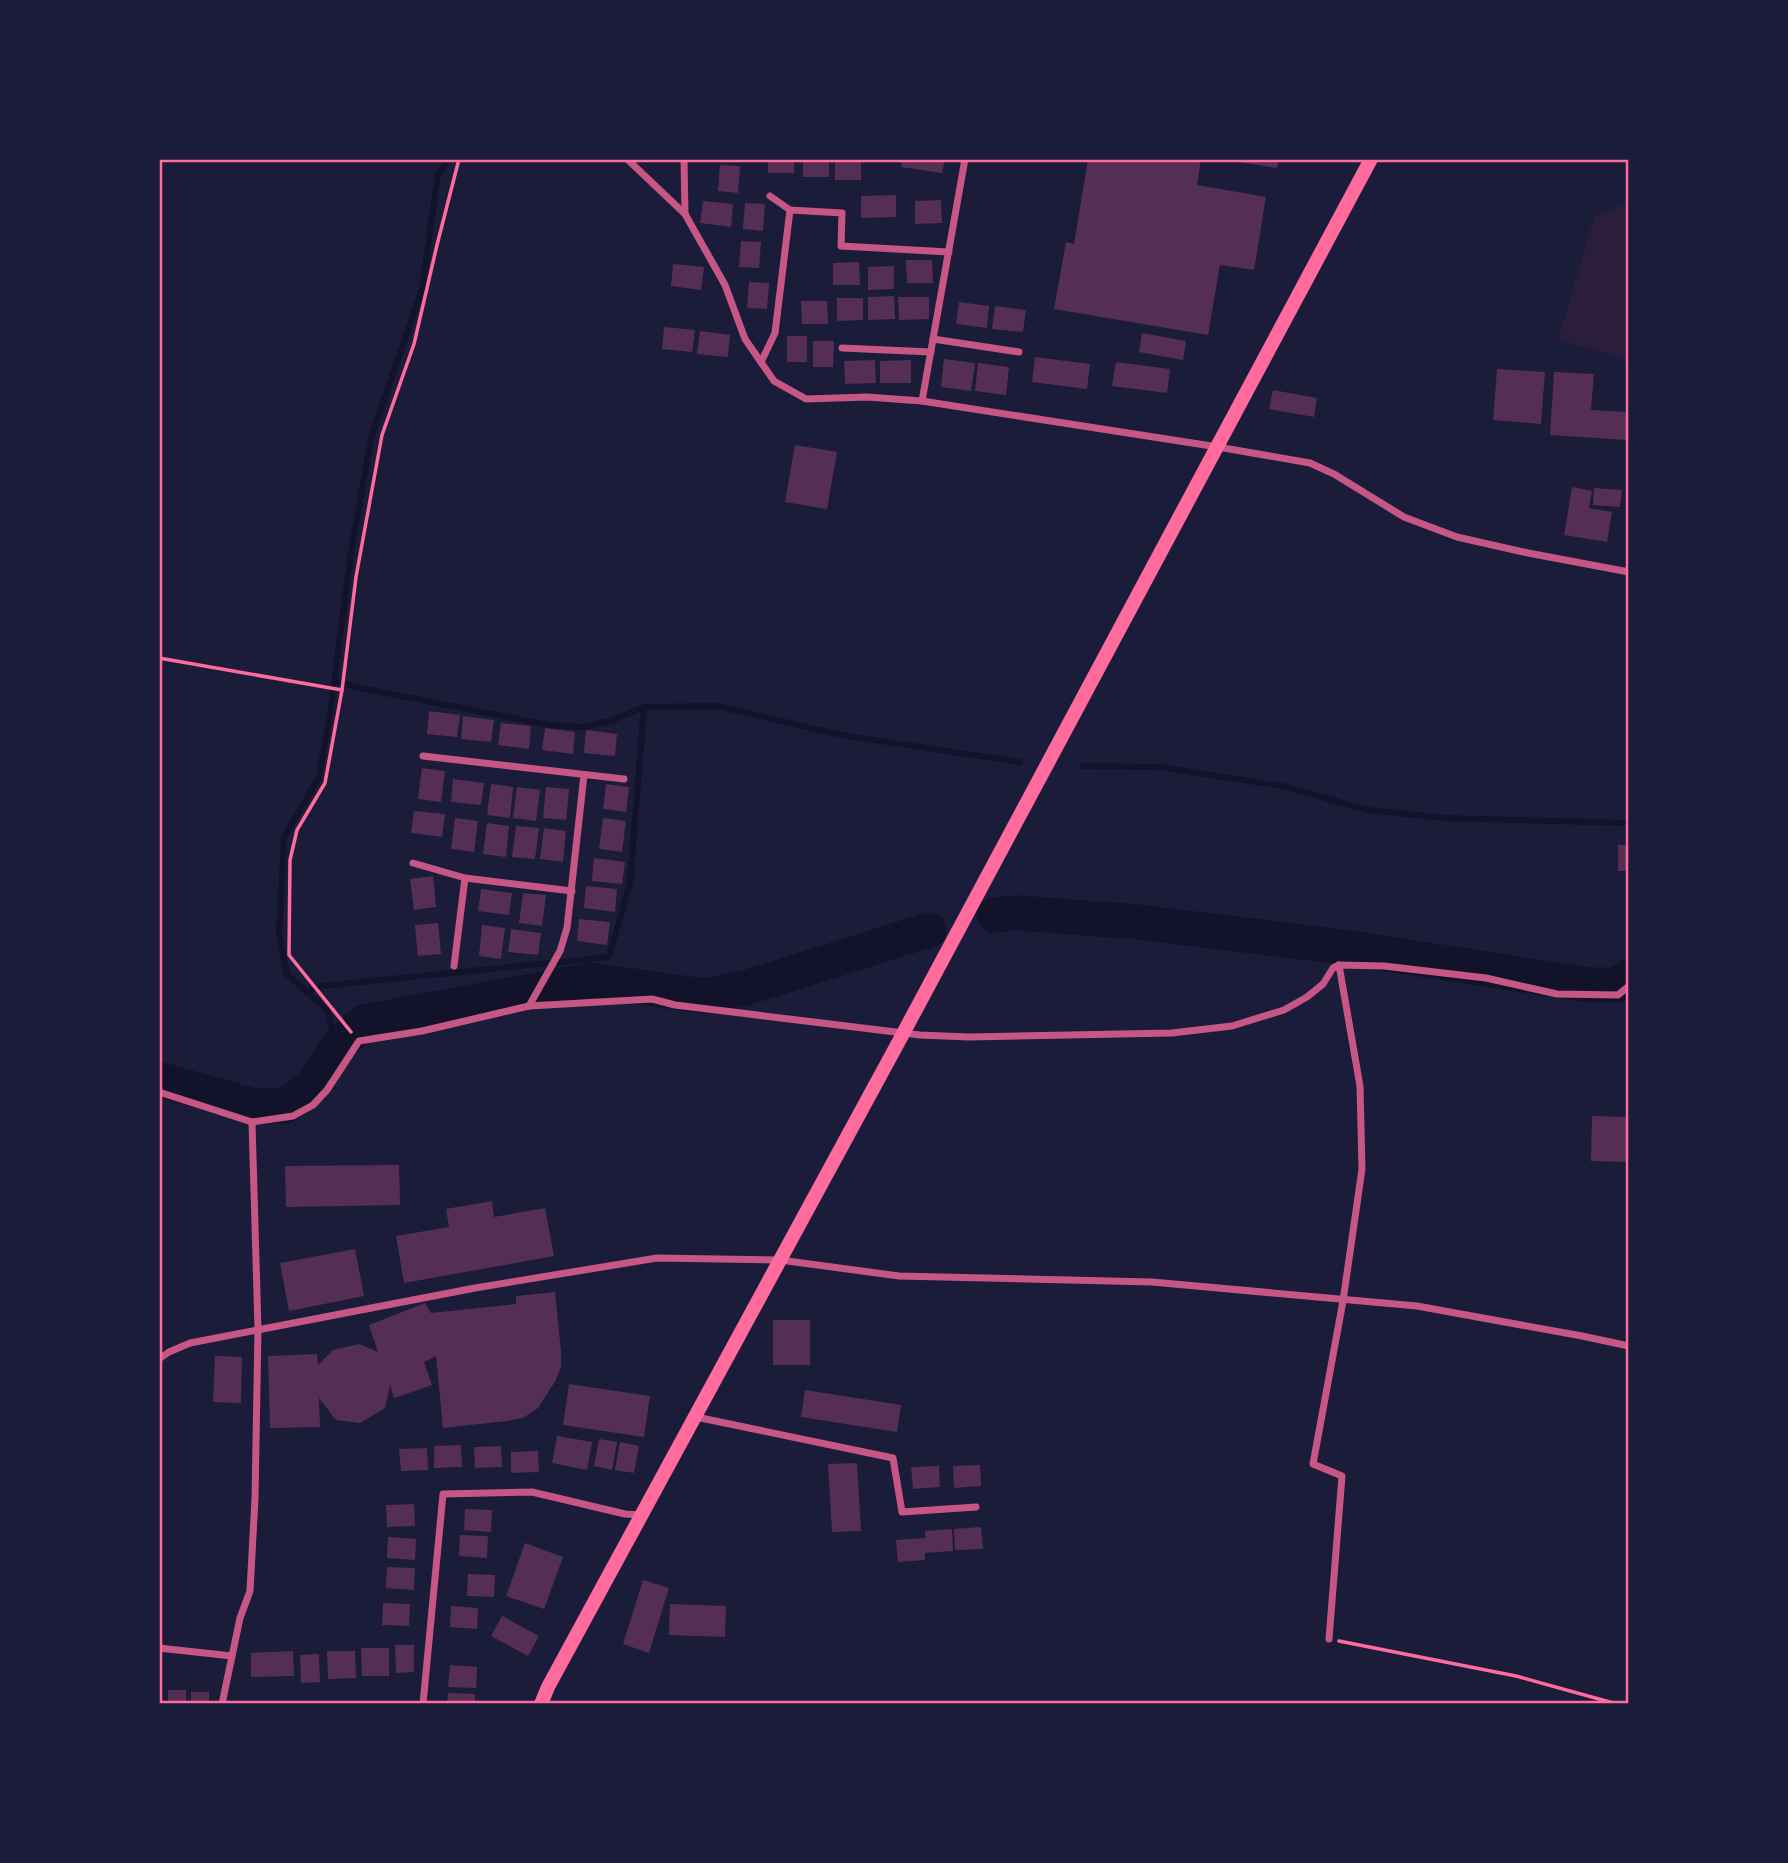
<svg xmlns="http://www.w3.org/2000/svg" width="1788" height="1863" font-family="Georgia,serif">
	<style>
		.green { fill: #2a1e3b }
		.lines { fill: none; stroke-linecap: round; stroke-linejoin: round }
		.stream { stroke: #12122b; stroke-width: 6 }
		.river { stroke: #12122b; stroke-width: 35 }
		.building { fill: #542f53 }
		.path { stroke: #ff6b9d; stroke-width: 3.5 }
		.minor { stroke: #c65784; stroke-width: 7 }
		.primary { stroke: #ff6b9d; stroke-width: 14 }
		.neatline { fill: none; stroke: #ff6b9d; stroke-width: 2.5 }
	</style>
	<rect width="100%" height="100%" fill="#1b1b3a"/>
	<path class="green" d="M1629,203V370L1622,358L1558,340L1594,217Z"/>
	<g class="lines">
		<g class="stream">
			<path d="M334,681L356,687L549,725L584,727L613,720L644,707L717,706L841,735L1020,762"/>
			<path d="M1082,766L1159,767L1282,786L1368,810L1444,818L1629,823"/>
			<path d="M306,992L322,986L609,957L630,883L644,707"/>
			<path d="M337,1047L327,1010L287,974L279,935L284,837L319,777L330,714L351,552L371,438L422,289L438,174L449,159"/>
		</g>
		<g class="river">
			<path d="M994,915L1018,913L1138,922L1350,948L1589,985H1618L1629,976"/>
			<path d="M159,1079L254,1106H285L311,1087L337,1047L364,1022L591,980L704,996L745,988L929,930"/>
		</g>
	</g>
	<g class="building">
		<rect x="768" y="159" width="26" height="14"/>
		<rect x="803" y="159" width="26" height="18"/>
		<rect x="835" y="159" width="26" height="21"/>
		<path d="M902,159H945L942,173L901,167Z"/>
		<path d="M1088,159H1201L1197,185L1266,197L1254,270L1220,265L1208,335L1054,309L1066,242L1074,244Z"/>
		<path d="M1232,159H1279L1277,168L1232,161Z"/>
		<path d="M720,165L740,166L738,193L718,191Z"/>
		<path d="M896,195V217L861,218V196Z"/>
		<path d="M941,200L942,223L915,224V201Z"/>
		<path d="M703,201L733,204L731,227L700,223Z"/>
		<path d="M745,203L765,204L763,231L743,229Z"/>
		<path d="M741,241L761,242L759,268L739,267Z"/>
		<path d="M906,260H932L933,283H907Z"/>
		<path d="M859,262L860,285H833V263Z"/>
		<path d="M673,264L704,267L701,290L671,286Z"/>
		<path d="M894,266V289L868,290V267Z"/>
		<path d="M749,282L769,283L767,309L747,308Z"/>
		<path d="M894,296L895,319L868,320V297Z"/>
		<path d="M898,297H929V319L899,320Z"/>
		<path d="M837,298H863V320L837,321Z"/>
		<path d="M801,301H827L828,324H802Z"/>
		<path d="M959,302L989,306L987,328L956,324Z"/>
		<path d="M995,306L1026,310L1023,332L992,329Z"/>
		<path d="M664,327L695,330L692,352L662,349Z"/>
		<path d="M700,331L730,335L728,357L697,354Z"/>
		<path d="M1142,333L1186,341L1183,360L1139,352Z"/>
		<rect x="787" y="336" width="20" height="26"/>
		<path d="M813,341H834L833,367H813Z"/>
		<path d="M1035,357L1090,364L1087,389L1032,382Z"/>
		<path d="M944,359L975,363L971,391L941,387Z"/>
		<path d="M875,360L876,383L845,384L844,361Z"/>
		<path d="M911,360V383H880V361Z"/>
		<path d="M1116,362L1170,369L1167,393L1112,386Z"/>
		<path d="M978,363L1009,367L1006,395L975,391Z"/>
		<path d="M1497,369L1545,372L1541,424L1493,420Z"/>
		<path d="M1554,372L1594,374L1591,410L1627,412L1626,440L1550,435Z"/>
		<path d="M1273,390L1317,398L1314,417L1269,409Z"/>
		<path d="M795,445L837,452L827,509L785,502Z"/>
		<path d="M1572,487L1592,491L1589,508L1612,512L1607,542L1564,535Z"/>
		<path d="M1594,488L1622,490L1620,507L1593,505Z"/>
		<path d="M429,711L460,715L457,737L427,734Z"/>
		<path d="M463,716L494,720L491,742L461,739Z"/>
		<path d="M501,723L531,726L529,749L498,745Z"/>
		<path d="M545,728L575,732L573,754L542,750Z"/>
		<path d="M586,730L617,734L615,756L584,753Z"/>
		<path d="M422,768L445,771L441,802L418,799Z"/>
		<path d="M453,779L484,783L481,805L451,802Z"/>
		<path d="M491,784L513,787L510,818L487,815Z"/>
		<path d="M606,784L629,787L626,812L603,809Z"/>
		<path d="M517,787L540,790L536,821L513,818Z"/>
		<path d="M546,787L569,789L566,820L543,818Z"/>
		<path d="M414,811L445,814L442,837L411,833Z"/>
		<path d="M455,818L478,821L474,852L451,849Z"/>
		<path d="M603,818L626,821L622,852L599,849Z"/>
		<path d="M487,823L509,826L506,857L483,854Z"/>
		<path d="M516,826L539,828L535,859L512,857Z"/>
		<path d="M544,828L566,831L563,862L540,859Z"/>
		<rect x="1618" y="845" width="11" height="26"/>
		<path d="M594,858L625,862L622,884L592,881Z"/>
		<path d="M433,876L436,907L414,910L410,879Z"/>
		<path d="M586,886L617,889L615,912L584,908Z"/>
		<path d="M481,889L512,893L509,915L478,911Z"/>
		<path d="M523,893L546,895L542,926L519,923Z"/>
		<path d="M579,919L610,922L607,945L577,941Z"/>
		<path d="M438,923L441,954L418,956L415,925Z"/>
		<path d="M482,925L505,928L501,959L479,956Z"/>
		<path d="M511,929L541,933L538,955L508,952Z"/>
		<rect x="1626" y="1041" width="3" height="59"/>
		<path d="M1592,1116L1629,1117V1162L1591,1161Z"/>
		<path d="M399,1165L400,1205L286,1207L285,1166Z"/>
		<path d="M492,1201L494,1217L545,1208L554,1256L404,1283L396,1236L449,1227L446,1209Z"/>
		<path d="M355,1249L364,1296L289,1311L280,1263Z"/>
		<path d="M555,1292L561,1351V1366L556,1380L538,1408L523,1418L507,1421L443,1428L436,1356L424,1362L432,1385L394,1398L390,1385L385,1408L360,1423L336,1420L319,1398L320,1427L270,1428L268,1356L317,1354L318,1365L333,1350L359,1344L378,1352L369,1325L425,1303L431,1313L516,1304V1296Z"/>
		<rect x="773" y="1320" width="37" height="45"/>
		<path d="M215,1356L242,1357L241,1403L213,1402Z"/>
		<path d="M569,1384L650,1396L644,1437L563,1425Z"/>
		<path d="M805,1390L901,1405L897,1432L801,1417Z"/>
		<path d="M557,1436L592,1442L587,1470L552,1463Z"/>
		<path d="M599,1439L617,1442L612,1470L594,1466Z"/>
		<path d="M620,1442L639,1446L634,1473L615,1470Z"/>
		<path d="M461,1445L462,1467L434,1468V1446Z"/>
		<path d="M501,1446L502,1467L475,1468L474,1447Z"/>
		<path d="M427,1448L428,1470L401,1471L399,1449Z"/>
		<path d="M538,1451L539,1472L511,1473V1452Z"/>
		<path d="M857,1463L861,1531L832,1532L828,1464Z"/>
		<path d="M980,1465L981,1486L954,1488L953,1466Z"/>
		<path d="M939,1466L940,1487L913,1489L911,1467Z"/>
		<path d="M414,1504L415,1526L387,1527L386,1505Z"/>
		<path d="M465,1509L492,1510L491,1532L464,1530Z"/>
		<path d="M981,1527L983,1549L955,1550L954,1529Z"/>
		<path d="M952,1529L953,1551L925,1553V1560L898,1562L896,1540L925,1538V1531Z"/>
		<path d="M460,1535L488,1536L487,1558L459,1556Z"/>
		<path d="M388,1537L416,1539L415,1560L387,1558Z"/>
		<path d="M525,1543L563,1557L544,1609L506,1596Z"/>
		<path d="M387,1567L415,1568L414,1590L386,1588Z"/>
		<path d="M468,1574L495,1575L494,1597L467,1596Z"/>
		<path d="M643,1580L669,1588L649,1653L623,1644Z"/>
		<path d="M383,1603L410,1604L409,1626L382,1625Z"/>
		<path d="M670,1604L726,1606L725,1637L669,1635Z"/>
		<path d="M451,1606L478,1608L477,1629L450,1627Z"/>
		<path d="M502,1616L539,1636L528,1656L491,1636Z"/>
		<path d="M395,1645H414V1672L396,1673Z"/>
		<path d="M361,1648H389V1676H362Z"/>
		<path d="M293,1651L294,1676L251,1677V1653Z"/>
		<path d="M327,1651H355L356,1678L328,1679Z"/>
		<path d="M319,1654L320,1682L301,1683L300,1655Z"/>
		<path d="M450,1665L477,1667L476,1688L448,1687Z"/>
		<rect x="168" y="1690" width="18" height="14"/>
		<rect x="191" y="1692" width="18" height="12"/>
		<path d="M448,1693L475,1694V1704H447Z"/>
	</g>
	<g class="lines">
		<g class="path">
			<path d="M159,658L342,690"/>
			<path d="M351,1032L289,955L290,860L297,830L325,783L342,690L356,577L382,435L414,344L437,245L459,159"/>
			<path d="M1339,1641L1516,1676L1617,1704"/>
		</g>
		<g class="minor">
			<path d="M627,159L685,214L725,285L745,339L774,381L806,399L867,397L922,401L1218,447L1310,463L1334,474L1404,517L1457,537L1528,553L1629,572"/>
			<path d="M684,159L685,214"/>
			<path d="M770,196L790,210L842,213L841,246L949,252"/>
			<path d="M933,339L1019,352"/>
			<path d="M842,348L931,352"/>
			<path d="M761,362L775,333L790,210"/>
			<path d="M922,401L965,159"/>
			<path d="M423,756L624,779"/>
			<path d="M413,863L465,878L572,891"/>
			<path d="M454,966L465,878"/>
			<path d="M529,1006L560,951L567,928L584,775"/>
			<path d="M159,1092L252,1122L293,1116L313,1105L327,1090L359,1041L422,1031L529,1006L652,999L675,1005L920,1035L969,1037L1172,1033L1232,1026L1284,1010L1307,997L1323,984L1333,968L1339,965L1384,966L1486,978L1557,994L1618,995L1629,986"/>
			<path d="M159,1359L169,1352L190,1343L475,1288L657,1258L780,1260L899,1276L1152,1282L1417,1306L1582,1336L1629,1346"/>
			<path d="M696,1417L893,1458L902,1512L976,1507"/>
			<path d="M1329,1639L1342,1476L1313,1464L1343,1301L1362,1169L1360,1086L1339,965"/>
			<path d="M159,1648L232,1656"/>
			<path d="M222,1704L240,1618L250,1591L255,1499L258,1329L252,1122"/>
			<path d="M423,1704L443,1494L532,1492L625,1514L641,1515"/>
		</g>
		<path class="primary" d="M541,1704L548,1687L898,1043L1371,159"/>
	</g>
	<rect width="1788" height="1863" fill="none" stroke="#1b1b3a" stroke-width="322"/>
	<rect x="161" y="161" width="1466" height="1541" class="neatline"/>
</svg>
